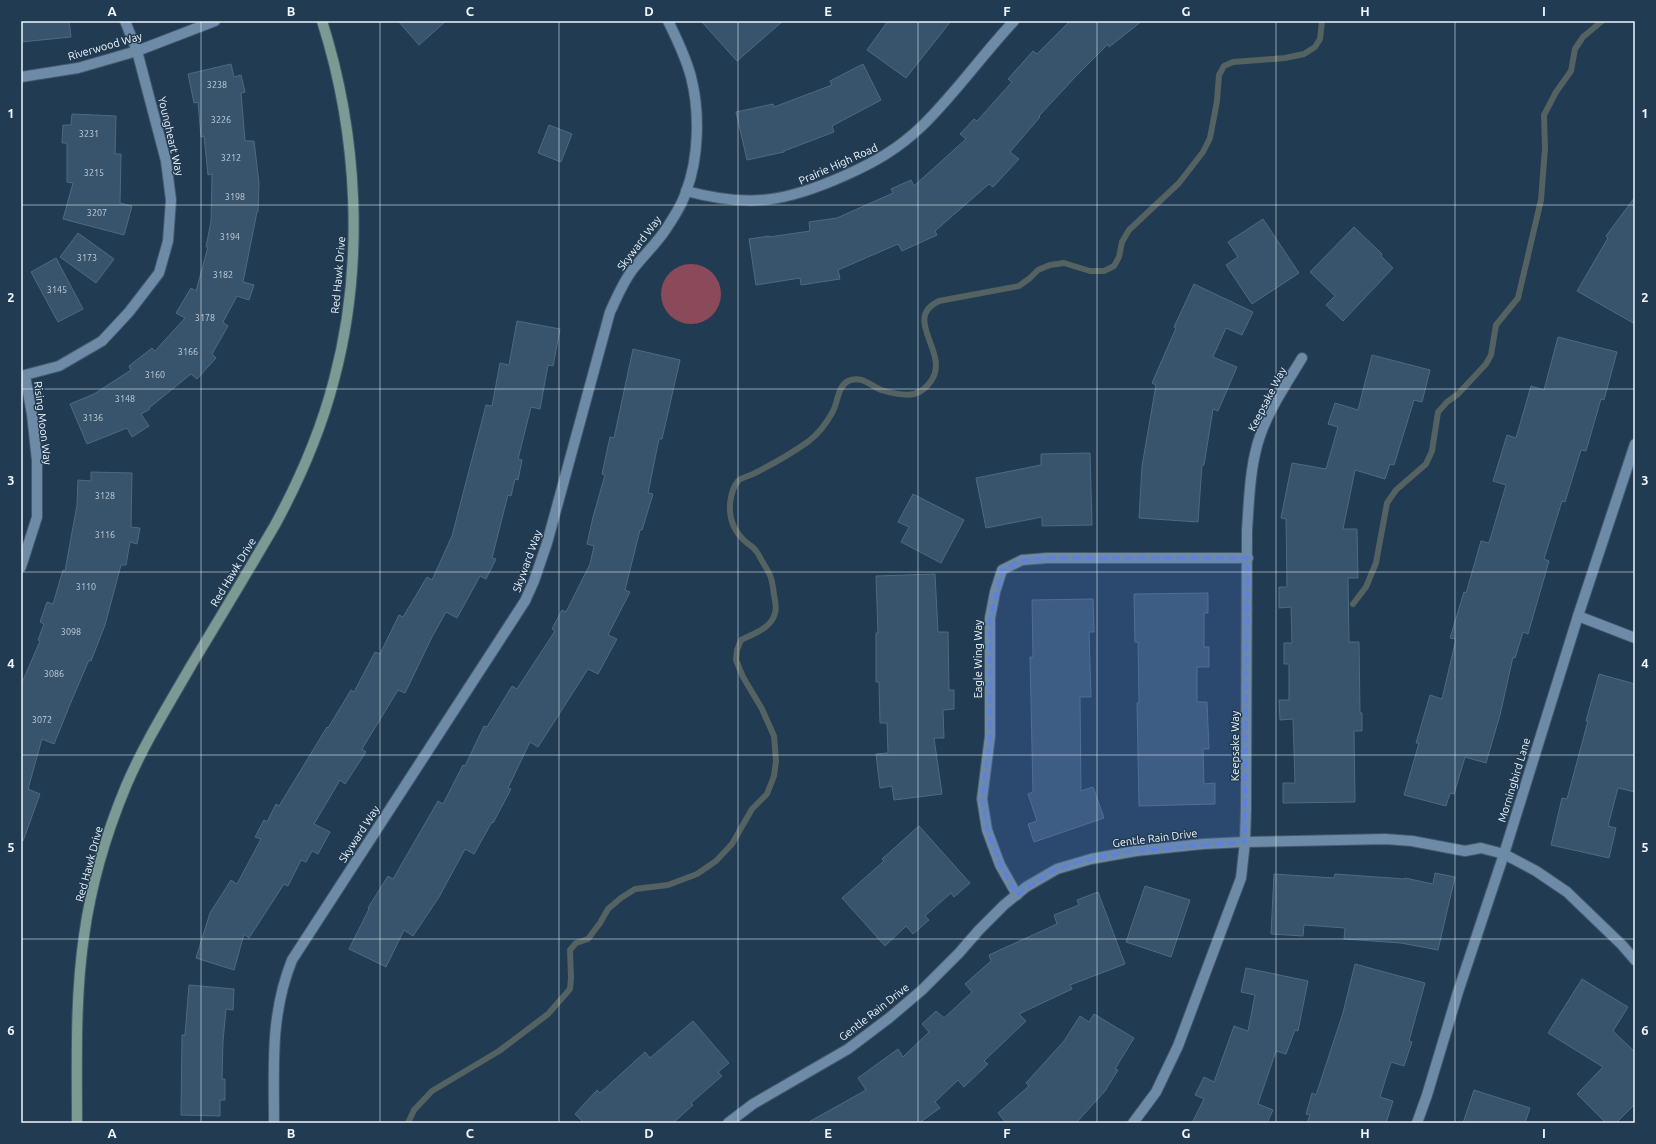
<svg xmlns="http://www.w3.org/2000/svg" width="1656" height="1144" font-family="Ubuntu,sans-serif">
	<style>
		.green { fill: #8a4a59 }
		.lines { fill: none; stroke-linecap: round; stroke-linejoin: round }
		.stream { stroke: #546262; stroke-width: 6 }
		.building { fill: #38546d; stroke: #4d6a84 }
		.street-casing { stroke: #43586a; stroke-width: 12 }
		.secondary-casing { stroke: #43586a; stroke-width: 12 }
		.street { stroke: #6d8aa6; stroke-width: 10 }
		.secondary { stroke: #7b9a93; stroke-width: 10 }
		.marked { fill: #5c80e3; fill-opacity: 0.2; stroke: #5c80e3; stroke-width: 3; stroke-dasharray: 8 5; stroke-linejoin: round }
		.grid { fill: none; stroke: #eff6fc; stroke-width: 1; stroke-opacity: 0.55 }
		.labels { text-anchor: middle; stroke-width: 3; stroke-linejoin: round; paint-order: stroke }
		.number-label { font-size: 9px; fill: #c1ced8 }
		.street-label { font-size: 11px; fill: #eff6fc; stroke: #203b52 }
		.neatline { fill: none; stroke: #eff6fc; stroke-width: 1.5 }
		.grid-label { font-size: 13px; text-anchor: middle; font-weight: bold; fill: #eff6fc }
	</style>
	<rect width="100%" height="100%" fill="#203b52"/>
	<circle class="green" cx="691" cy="294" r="30"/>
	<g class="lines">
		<g class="stream">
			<path d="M1353,604L1366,587L1376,563L1387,503L1396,490L1426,464L1432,451L1438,412L1447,402L1458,394L1486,364L1491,355L1496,325L1518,298L1541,200L1545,148L1544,115L1556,92L1571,71L1575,49L1583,37L1602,21"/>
			<path d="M408,1123L414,1110L432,1091L499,1051L548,1014L570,989L571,978L570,950L576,943L588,939L600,923L608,909L621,898L635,889L668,885L697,874L716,861L732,844L752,809L767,794L774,776L776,761L774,736L762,709L743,677L736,660L737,650L741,640C753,634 772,628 775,613C777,607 775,600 774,595C772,578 771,575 762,561C760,558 759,554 756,551C754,548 750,545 747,543C734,532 729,520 730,503C731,495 733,487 738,481C742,477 750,476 755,473C773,464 792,453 809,441C819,433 826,424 832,413C838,404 837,387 848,381C861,375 870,385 881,390C890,393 905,396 914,394C921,392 927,387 931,381C951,353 901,319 939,301L1019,286L1030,278L1038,270L1050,265L1064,263L1090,271H1104L1114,266L1119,257L1122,242L1129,230L1179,183L1203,152L1210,138L1217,101L1219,75L1224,66L1233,62L1285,58L1304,54L1315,47L1320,39L1322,21"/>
		</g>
	</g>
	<g class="building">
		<path d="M21,21H69L71,37L21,42Z"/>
		<path d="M398,21H446L419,45Z"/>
		<path d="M701,21H783L737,61Z"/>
		<path d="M888,21H951L906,78L867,50Z"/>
		<path d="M1070,21H1142L1109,47L1108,44L1077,75L1039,116L1040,117L1010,152L1019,159L993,187L989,184L935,231L937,235L902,251L898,244L838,270L840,279L801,285L800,278L756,285L749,239L769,236V237L810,231L809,222L837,218L893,193L891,189L911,180L914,186L966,139L960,134L974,119L977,121L1012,82L1008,79L1033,51L1037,54Z"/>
		<path d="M231,64L234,77L241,75L245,92L241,93L245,141H254L259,183L258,212H257L243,282L254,285L249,300L237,296L223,322L228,326L212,354L216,358L197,379L191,374L149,408L150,409L141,414L149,426L132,437L127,428L87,444L70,404L94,394L131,370L129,366L152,348L155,351L185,318L176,313L191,288L196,291L208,247H206L211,221L212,174L208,175L204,136L201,137L198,102L194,103L188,74Z"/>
		<path d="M863,64L881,100L832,126L834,132L784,151V152L747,160L736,112L773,104L774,107L832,85L830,81Z"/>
		<path d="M72,114L116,116L115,154H121L120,203L132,206L124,235L63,219L73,183L67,182V143H62L63,125H71Z"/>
		<path d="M549,125L572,134L561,162L538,153Z"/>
		<path d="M1635,197V324L1577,291L1608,238L1606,236Z"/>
		<path d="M1263,219L1299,273L1252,304L1226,265L1238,257L1228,242Z"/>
		<path d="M1354,227L1382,254L1381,256L1393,268L1343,321L1326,305L1335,296L1310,272Z"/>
		<path d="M78,233L114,259L96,283L60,257Z"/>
		<path d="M56,258L83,309L58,322L31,272Z"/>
		<path d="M1194,284L1253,312L1242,335L1226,328L1213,357L1237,367L1218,411L1213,409L1204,465H1202L1198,522L1139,518L1142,466L1156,385L1152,383L1176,328L1174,327Z"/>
		<path d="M517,321L560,329L553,366L548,365L540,409L531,407L518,459L522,460L518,480L515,479L511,496L508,495L492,558L496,559L486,579L480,576L457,618L446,612L432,637L405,693L398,690L362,749L366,752L345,784L340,780L314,824L330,832L318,854L312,851L306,862L301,860L288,886L284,884L249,938L244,934L234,970L196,958L210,913L231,880L237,884L261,839L255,837L264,820L267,822L276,804L279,806L327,727L328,728L351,690L354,692L375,652L380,654L399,615L403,617L427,577L432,580L452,536L486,405L492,406L500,363L509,365Z"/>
		<path d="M1558,337L1617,352L1604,400L1601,399L1586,451L1581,450L1565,502L1562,501L1544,559L1549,561L1534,613L1528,634L1523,632L1515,658L1513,657L1500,715L1486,763L1465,757L1454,794L1450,793L1446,806L1404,795L1419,743H1416L1430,695L1442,699L1456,639L1450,638L1464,592L1466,593L1481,541L1489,543L1506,485L1493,481L1507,435L1516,438L1531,386L1544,390Z"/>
		<path d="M633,349L680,360L662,439H659L648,493L653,494L642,530H640L625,590L630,592L608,635L617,639L598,674L588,669L538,747L530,742L508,788L511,789L493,823L492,822L474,854L465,849L439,897L413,936L404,930L386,967L349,949L369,909L368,908L388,876L393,879L438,801L443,804L463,765L465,766L484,726L487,727L512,686L517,689L555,631L552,629L562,610L566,612L590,564L594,546L587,544L593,517L605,475L602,474L610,437L614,438Z"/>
		<path d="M1372,355L1430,370L1422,402L1414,400L1394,465L1390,464L1385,479L1355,470L1343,529H1357L1358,578H1348L1349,642H1359L1360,713H1362V731H1354L1355,802L1283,803V783H1295L1293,719L1280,720L1279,700H1289V664H1284V643H1292L1291,607L1279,608V587H1287L1286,519L1281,518L1292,463L1326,469L1338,427L1328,424L1335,403L1358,410Z"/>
		<path d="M1090,453L1092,525L1042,526V517L986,528L976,478L1041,465V454Z"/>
		<path d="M91,472L132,473L131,527L140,528L137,544L130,542L126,565H121L105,625L91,661L89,660L71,702L54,744L42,739L28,789L40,794L23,841H21V685L40,641L38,640L44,624L40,622L47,602L53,604L63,570L65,571L77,505L78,480L91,481Z"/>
		<path d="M913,494L964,520L941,563L901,542L909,527L898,522Z"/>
		<path d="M935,574L938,632H948L949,690H954V709L943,710L944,738H934L942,794L894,800L892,786L880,788L876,754L888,753L887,723H880L879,682H876V633H878L876,576Z"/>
		<path d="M1208,593V613H1204V647H1209V667H1197V702H1207L1209,749H1203L1204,784L1215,783V804L1139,806L1137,703H1139L1138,642H1135L1134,594Z"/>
		<path d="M1093,599L1094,632H1089L1091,697H1080L1081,791L1093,787L1104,818L1034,842L1028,824L1037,821L1028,794L1033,792L1030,657H1033L1032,600Z"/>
		<path d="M1599,674L1635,684V792L1618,788L1608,826L1616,828L1609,858L1551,845L1562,798L1567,799L1588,721H1586Z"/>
		<path d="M919,826L970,883L954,897L951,893L925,916L929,920L913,934L906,926L885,946L842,898L884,861L882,859Z"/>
		<path d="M1435,873L1455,877L1438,950L1401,943L1344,939L1345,928L1304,925L1303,936L1271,934L1274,874L1334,878L1335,874L1405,879V878L1433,884Z"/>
		<path d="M1145,886L1190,900L1171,957L1126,942Z"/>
		<path d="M1098,892L1125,964L1070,985L1072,989L1019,1014L1026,1021L984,1061L988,1064L964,1087L958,1080L935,1102L940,1108L919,1123H807L866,1090L858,1078L898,1049L903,1057L929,1032L922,1024L936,1011L944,1018L972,992L965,984L991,961L989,955L1057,924L1054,915L1079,905L1077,900Z"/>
		<path d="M1355,964L1425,983L1409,1041L1412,1042L1404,1066L1391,1062L1380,1097L1393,1101L1386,1123H1307L1310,1115L1306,1114L1312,1093L1316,1095L1343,1013Z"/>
		<path d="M1246,968L1308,981L1298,1031L1295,1030L1286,1054L1276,1051L1258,1104L1273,1110L1267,1123H1192L1204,1099L1195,1095L1204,1077L1214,1082L1234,1026L1248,1031L1255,995L1241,992Z"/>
		<path d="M1582,979L1628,1007L1613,1031L1635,1052V1104L1616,1123H1606L1577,1094L1603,1067L1548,1033Z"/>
		<path d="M189,985L234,989L233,1010L226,1009L223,1041L222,1079H225V1100H220V1116L181,1115L182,1035H185Z"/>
		<path d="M1094,1014L1134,1038L1115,1069L1118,1070L1105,1091L1076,1123H1006L998,1113L1029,1086L1026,1083L1064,1041L1080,1016L1089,1022Z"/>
		<path d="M693,1021L729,1063L718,1072L722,1076L691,1103L693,1105L673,1123H584L575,1114L597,1090L600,1093L645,1052L650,1058Z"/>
		<path d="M1474,1090L1530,1108L1525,1123H1463Z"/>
	</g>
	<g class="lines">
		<g class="street-casing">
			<g id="street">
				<path d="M21,77L78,68L137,51L215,21"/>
				<path d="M686,191C750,208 786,202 846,175C875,162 898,149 922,126C955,94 982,55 1014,21"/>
				<path d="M21,376L59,366L102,341L129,312L159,273L168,241L171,200L166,161L137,51L125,21"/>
				<path d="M21,567L37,517V461L32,414L25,376"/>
				<path d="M1578,616L1635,638"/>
				<path d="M1017,895L1000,865L987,830L982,799L990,736V618L995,592L1002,570L1022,560L1047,558H1248"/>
				<path d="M274,1123C274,1065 270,1015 292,960L525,601L534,581L547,543L610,312C617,297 623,282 633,269C644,255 657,243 666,229C674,217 682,205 686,192C699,158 700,112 691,77C686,58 677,39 668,21"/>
				<path d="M728,1123L753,1104L848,1049L889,1018L922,990L959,953L979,930L1004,905L1026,887L1057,869L1091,859L1136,851L1203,844L1245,842L1385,839L1412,841L1465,851L1481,848L1504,854L1536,871L1567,892L1622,945L1635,960"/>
				<path d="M1133,1123L1156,1092L1178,1046L1241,878L1245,842L1246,809L1247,530C1249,505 1249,479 1255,454C1262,419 1284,388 1302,358"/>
				<path d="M1417,1123L1427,1095L1458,992L1504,854L1578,616L1635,444"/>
			</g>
		</g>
		<g class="secondary-casing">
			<path id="secondary" d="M77,1123C77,1060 75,998 84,936C91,885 106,834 126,786C144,744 169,704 192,664C220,618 248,571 275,525C300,479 321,430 334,380C365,264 358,134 322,21"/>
		</g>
		<use href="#street" class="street"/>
		<use href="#secondary" class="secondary"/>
	</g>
	<path class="marked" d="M1047,558H1248L1245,842L1136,851L1091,859L1057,869L1017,895L1000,865L987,830L982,799L990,736V618L1002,570L1022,560Z"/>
	<path class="grid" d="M201,21V1123M380,21V1123M559,21V1123M738,21V1123M918,21V1123M1097,21V1123M1276,21V1123M1455,21V1123M21,205H1635M21,389H1635M21,572H1635M21,755H1635M21,939H1635"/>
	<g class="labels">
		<g class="number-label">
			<text x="217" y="88">3238</text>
			<text x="221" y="123">3226</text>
			<text x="89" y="137">3231</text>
			<text x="231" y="161">3212</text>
			<text x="94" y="176">3215</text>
			<text x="235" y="200">3198</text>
			<text x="97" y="216">3207</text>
			<text x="230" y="240">3194</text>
			<text x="87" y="261">3173</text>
			<text x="223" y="278">3182</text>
			<text x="57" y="293">3145</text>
			<text x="205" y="321">3178</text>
			<text x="188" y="355">3166</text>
			<text x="155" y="378">3160</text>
			<text x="125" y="402">3148</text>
			<text x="93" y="421">3136</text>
			<text x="105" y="499">3128</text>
			<text x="105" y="538">3116</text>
			<text x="86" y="590">3110</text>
			<text x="71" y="635">3098</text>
			<text x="54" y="677">3086</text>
			<text x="42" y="723">3072</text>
		</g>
		<g class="street-label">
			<text transform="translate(105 46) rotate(-16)" y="4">Riverwood Way</text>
			<text transform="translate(171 136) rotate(77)" y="4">Youngheart Way</text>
			<text transform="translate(838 164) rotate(-24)" y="4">Prairie High Road</text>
			<text transform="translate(639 243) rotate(-53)" y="4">Skyward Way</text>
			<text transform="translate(338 275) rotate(-85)" y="4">Red Hawk Drive</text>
			<text transform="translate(1267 399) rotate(-63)" y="4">Keepsake Way</text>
			<text transform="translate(43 423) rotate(83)" y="4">Rising Moon Way</text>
			<text transform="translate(527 561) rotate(-70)" y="4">Skyward Way</text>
			<text transform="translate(233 572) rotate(-59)" y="4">Red Hawk Drive</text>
			<text transform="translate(978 659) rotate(-90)" y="4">Eagle Wing Way</text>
			<text transform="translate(1235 746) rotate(-90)" y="4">Keepsake Way</text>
			<text transform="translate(1514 780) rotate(-73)" y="4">Morningbird Lane</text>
			<text transform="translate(359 834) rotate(-57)" y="4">Skyward Way</text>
			<text transform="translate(1155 838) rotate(-7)" y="4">Gentle Rain Drive</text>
			<text transform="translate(89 864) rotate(-75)" y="4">Red Hawk Drive</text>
			<text transform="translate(874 1012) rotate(-38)" y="4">Gentle Rain Drive</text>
		</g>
	</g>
	<rect width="1656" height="1144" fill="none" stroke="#203b52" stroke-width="44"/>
	<rect x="22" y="22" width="1612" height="1100" class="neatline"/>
	<g class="grid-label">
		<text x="112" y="16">A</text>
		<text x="291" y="16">B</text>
		<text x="470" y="16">C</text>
		<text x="649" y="16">D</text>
		<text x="828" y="16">E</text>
		<text x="1007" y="16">F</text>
		<text x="1186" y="16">G</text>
		<text x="1365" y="16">H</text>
		<text x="1544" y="16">I</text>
		<text x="11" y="118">1</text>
		<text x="1645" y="118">1</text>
		<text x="11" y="302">2</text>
		<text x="1645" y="302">2</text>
		<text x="11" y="485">3</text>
		<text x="1645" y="485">3</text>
		<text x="11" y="668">4</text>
		<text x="1645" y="668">4</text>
		<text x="11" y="852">5</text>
		<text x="1645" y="852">5</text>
		<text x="11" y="1035">6</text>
		<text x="1645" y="1035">6</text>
		<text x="112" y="1138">A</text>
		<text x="291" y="1138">B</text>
		<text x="470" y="1138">C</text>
		<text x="649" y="1138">D</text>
		<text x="828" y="1138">E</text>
		<text x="1007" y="1138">F</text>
		<text x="1186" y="1138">G</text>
		<text x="1365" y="1138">H</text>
		<text x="1544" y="1138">I</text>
	</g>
</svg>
